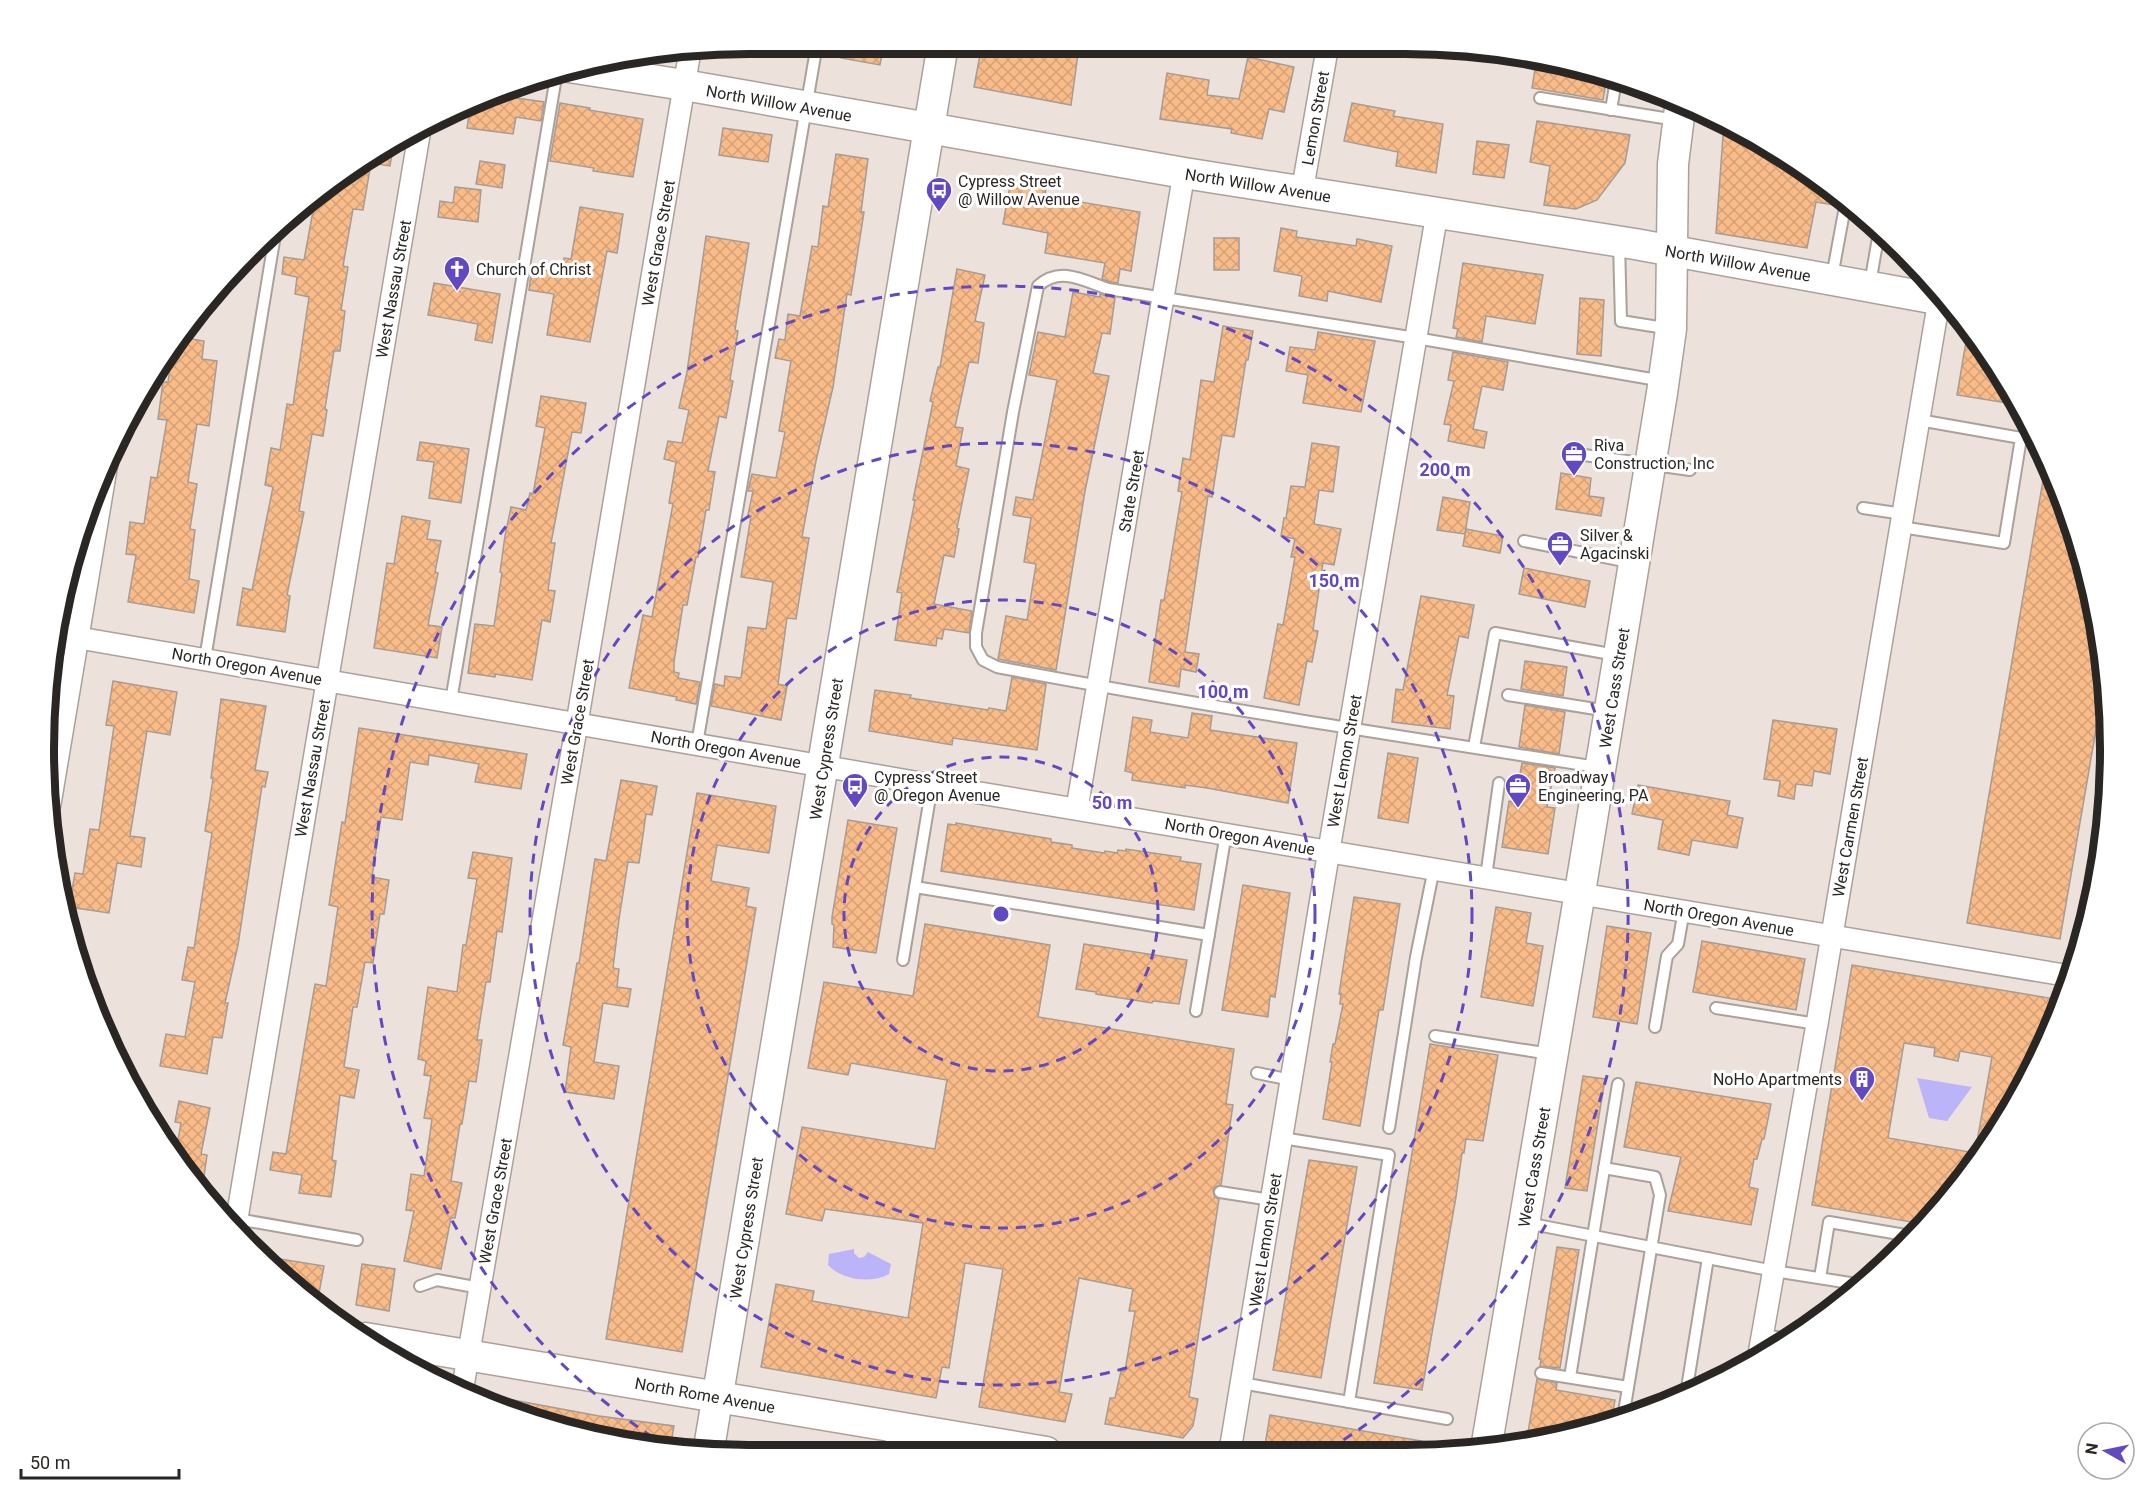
<svg xmlns="http://www.w3.org/2000/svg" width="2154" height="1499" font-family="Roboto,sans-serif">
	<style>
		.water { fill: #bbb4f9 }
		.building { fill: url(#building-cross-hatch); stroke: #a59c95; stroke-width: 1.5; fill-rule: evenodd }
		.lines { fill: none; stroke-linecap: round; stroke-linejoin: round }
		.lane-casing { stroke: #aaa19a; stroke-width: 14 }
		.street-casing { stroke: #aaa19a; stroke-width: 24 }
		.secondary-casing { stroke: #aaa19a; stroke-width: 33 }
		.lane { stroke: #fff; stroke-width: 10 }
		.street { stroke: #fff; stroke-width: 21 }
		.secondary { stroke: #fff; stroke-width: 30 }
		.ring { fill: none; stroke: #6349c1; stroke-width: 3; stroke-dasharray: 10 8 }
		.labels { text-anchor: middle; stroke-width: 6; stroke-linejoin: round; paint-order: stroke }
		.street-label { font-size: 16px; fill: #2a2623; stroke: #fff }
		.poi-label { font-size: 16px; fill: #2a2623; stroke: #fff; text-anchor: start }
		.rim { fill: none; stroke: #2a2623; stroke-width: 8 }
		.centre { fill: #6349c1; stroke: #fff; stroke-width: 3 }
		.ring-label { font-size: 18px; text-anchor: middle; font-weight: bold; fill: #6349c1; stroke: #fff; stroke-width: 6; stroke-linejoin: round; paint-order: stroke }
	</style>
	<defs>
		<pattern id="building-cross-hatch" width="8" height="8" patternUnits="userSpaceOnUse" patternTransform="scale(1.5)"><rect width="8" height="8" fill="#f9bc89"/><path d="M0 0l8 8M0 8l8-8" fill="none" stroke="#d6a176"/></pattern>
	</defs>
	<rect width="100%" height="100%" fill="#ece2db"/>
	<g class="water">
		<path d="M1917,1078L1972,1087L1947,1121L1929,1118Z"/>
		<path d="M854,1249V1253L859,1258L864,1257L868,1252L891,1264L889,1274C871,1284 842,1280 828,1265L829,1254Z"/>
	</g>
	<g class="building">
		<path d="M844,44H884L880,65L841,58Z"/>
		<path d="M982,44H1018V46L1078,54L1071,105L974,87Z"/>
		<path d="M1248,57L1294,67L1284,112L1269,109L1262,139L1231,133L1232,129L1160,119L1167,73L1209,80L1207,95L1239,99Z"/>
		<path d="M1537,57L1607,77L1603,100L1532,88Z"/>
		<path d="M488,94L544,102L541,121L516,117L513,134L467,128L471,102Z"/>
		<path d="M560,103L590,108L589,110L643,119L633,177L593,171L594,168L550,161Z"/>
		<path d="M1352,103L1395,111L1393,116L1443,124L1436,173L1396,166L1398,152L1344,141Z"/>
		<path d="M1537,121L1630,135L1625,163L1597,200L1576,209L1544,205L1550,166L1530,162Z"/>
		<path d="M1724,122L1757,138L1835,190L1855,209L1845,205L1840,206L1816,202L1807,248L1716,233Z"/>
		<path d="M723,128L772,135L768,162L719,155Z"/>
		<path d="M1477,141L1509,145L1504,178L1473,174Z"/>
		<path d="M394,143L390,166L371,163L363,210L353,209L343,266L348,267L341,310L345,311L340,351H334L325,409L327,410L323,436L312,434L299,511L304,512L287,595L290,596L285,632L237,625L243,588L252,590L273,487L265,485L271,448L280,450L287,404L293,405L309,297L295,294L297,277L282,274L284,257L304,260L315,200L358,162Z"/>
		<path d="M836,154L868,159L861,212H864L851,295L847,294L833,387L816,461L802,537L809,538L796,619L787,618L778,684L787,686L781,720L711,706L715,684L724,686L725,676L741,678L748,627L766,629L773,582L741,577L751,516L748,515L753,491H748L752,474L776,478L785,432L779,431L791,361L775,358L779,339L785,340L788,314L800,316L812,246L818,247L823,206L828,207Z"/>
		<path d="M480,161L505,165L502,188L476,184Z"/>
		<path d="M1011,180L1046,187L1045,196L1140,212L1131,271L1120,269L1118,283L1110,282L1102,279L1105,263L1045,253L1048,233L1003,224Z"/>
		<path d="M455,187L481,190L478,222L438,217L440,201L453,203Z"/>
		<path d="M580,207L623,214L617,253L607,251L590,342L547,335L554,294L529,290L532,267L556,271L557,266L563,267L564,258L571,259Z"/>
		<path d="M1281,228L1297,231L1296,237L1356,246L1357,239L1392,246L1381,302L1328,291L1327,301L1299,296L1302,276L1274,271Z"/>
		<path d="M706,236L749,243L735,330L738,331L730,380L733,381L726,418L719,416L708,471L715,472L709,510H706L698,557H696L687,605H683L674,662V672L679,673L678,678L700,682L696,704L676,700L677,697L629,688L643,615L652,617L673,504L669,503L676,462L664,459L668,441L682,443L689,410L679,408L687,372Z"/>
		<rect x="1214" y="238" width="25" height="32"/>
		<path d="M1463,263L1543,275L1535,324L1486,316L1482,342L1456,337L1458,329L1453,328Z"/>
		<path d="M957,269L985,275L975,321L984,323L978,363L969,362L955,427L963,428L956,466L969,469L957,528L959,529L954,557L944,555L934,604L972,611L969,633L944,629L942,639L937,638L936,646L895,640L902,593L897,592L915,500H913L933,402L930,401L938,367H940Z"/>
		<path d="M434,283L500,294L492,343L475,340L478,324L428,315Z"/>
		<path d="M1073,292L1100,297V294L1115,298L1110,334L1102,333L1093,373L1109,376L1085,491L1056,670L998,659L1006,616L1027,620L1036,564L1024,562L1031,518L1013,515L1016,497L1033,500L1057,380L1029,375L1038,332L1065,337Z"/>
		<path d="M1580,298L1604,300L1601,356L1577,354Z"/>
		<path d="M1223,326L1253,331L1248,360H1246L1234,437L1222,435L1212,497L1208,496L1185,652L1199,654L1196,672L1181,669L1179,687L1149,682L1161,600H1164L1182,492L1178,491L1183,458L1190,460L1201,380L1214,382Z"/>
		<path d="M1968,330L2016,396L2020,405L1957,395Z"/>
		<path d="M1318,332L1375,341L1361,412L1303,403L1308,375L1286,371L1290,347L1315,350Z"/>
		<path d="M181,337L204,341L202,359L217,361L209,426L197,424L188,482L197,484L190,529L195,530L189,579L199,581L194,613L128,602L136,555L126,554L130,522L144,524L151,477L157,478L167,420L158,419L163,382H168L173,348Z"/>
		<path d="M1453,352L1508,362L1503,390L1482,386L1473,429L1487,432L1484,448L1448,441L1451,425L1444,424L1454,381L1448,380Z"/>
		<path d="M541,396L586,403L581,433L572,432L551,543H555L548,590L555,591L550,622L542,620L532,680L495,674V677L468,673L475,624L494,626L502,573L500,572L505,536L511,507L526,510L530,493L533,494L545,428L536,426Z"/>
		<path d="M420,442L469,449L461,503L429,498L434,462L417,460Z"/>
		<path d="M1312,443L1339,447L1333,492L1319,490L1314,524L1341,529L1334,565L1323,563L1313,630L1318,631L1312,662L1307,661L1299,705L1264,698L1278,624L1283,625L1295,557H1291L1295,539L1281,536L1284,518H1286L1291,486L1305,487Z"/>
		<path d="M2046,463L2073,522L2104,657L2105,677L2060,939L1967,923Z"/>
		<path d="M1561,473L1591,478L1589,496L1604,498L1601,516L1556,509Z"/>
		<path d="M1443,497L1470,502L1465,534L1437,530Z"/>
		<path d="M402,516L430,521L427,539L441,541L435,572L438,573L428,625L442,627L437,658L374,648L387,563L394,564Z"/>
		<path d="M1466,529L1503,536L1500,553L1463,546Z"/>
		<path d="M1524,568L1590,581L1585,607L1519,594Z"/>
		<path d="M1421,596L1474,605L1468,638L1459,636L1447,695L1454,696L1450,729L1392,722L1396,689L1403,690Z"/>
		<path d="M1525,661L1567,667L1563,696L1521,689Z"/>
		<path d="M1012,677L1046,684L1037,750L953,738L952,745L869,731L875,690L911,695L910,698L988,710L989,708L1006,711Z"/>
		<path d="M113,681L177,692L170,735L147,731L130,836L145,838L141,867L117,863L109,913L69,907L75,873L83,874L90,829L99,830L114,726L106,725Z"/>
		<path d="M221,699L266,706L255,770L268,772L265,787L262,786L238,945L225,1003H228L222,1038L213,1037L207,1074L160,1066L166,1034L185,1037L195,982L182,980L188,947L194,948L212,833L205,831L213,779L211,778Z"/>
		<path d="M1525,705L1565,712L1559,754L1519,747Z"/>
		<path d="M1192,713L1212,716L1210,730L1297,743L1288,803L1207,788L1185,785V788L1132,780L1133,773L1125,771L1133,717L1152,720L1150,732L1188,738Z"/>
		<path d="M1773,720L1837,729L1830,774L1814,771L1812,786L1796,784L1794,799L1778,796L1780,781L1764,779Z"/>
		<path d="M359,728L527,754L521,789L475,782L479,764L429,755L428,765L410,762L402,820L381,817L372,877L389,880L384,914H380L373,963L365,962L357,1007H353L344,1067L359,1070L354,1098L340,1095L332,1160L336,1161L331,1197L299,1193L302,1175L270,1170L273,1152L286,1154L315,984L326,986L338,907L329,905L342,822L345,823Z"/>
		<path d="M1388,753L1418,758L1408,823L1378,818Z"/>
		<path d="M1522,763L1555,768L1547,807L1555,808L1548,854L1502,847L1509,801L1515,802Z"/>
		<path d="M621,780L657,786L652,815L646,814L639,863L628,862L619,919L613,968L619,969L617,987L631,989L628,1007L603,1003L594,1062L619,1066L614,1099L565,1092L571,1047L563,1045L577,963H579L595,859L606,861Z"/>
		<path d="M1638,785L1730,801L1727,815L1743,818L1737,848L1692,840L1689,855L1658,849L1663,820L1632,814Z"/>
		<path d="M697,793L776,806L769,853L717,845L711,881L749,888L746,906L756,908L682,1352L606,1339Z"/>
		<path d="M848,820L897,828L876,953L833,947L834,925L832,924V917Z"/>
		<path d="M956,823L1051,839V842L1072,845V848L1104,853L1105,851L1117,853L1118,850L1126,851V849L1181,857L1180,861L1201,864L1194,910L941,871L948,824L956,825Z"/>
		<path d="M473,852L512,858L502,932L497,931L490,982H486L477,1040H482L476,1082L469,1081L462,1124H460L451,1181L462,1183L455,1218H451L441,1269L404,1261L414,1211L406,1210L411,1174L424,1176L432,1119L424,1118L431,1076L424,1075L426,1061L418,1059L428,987L457,992L463,945H466L477,879L468,878Z"/>
		<path d="M1243,885L1290,893L1275,997L1270,996L1268,1017L1222,1010Z"/>
		<path d="M1354,897L1400,904L1383,1010H1379L1360,1126L1323,1119L1332,1062H1330L1333,1044H1335L1343,1004H1340L1341,994H1339Z"/>
		<path d="M1496,907L1531,913L1526,943L1543,946L1533,1006L1481,997Z"/>
		<path d="M925,924L1050,945L1038,1017L1234,1049L1226,1104L1233,1105L1221,1185L1215,1187L1213,1191L1215,1197L1219,1199L1189,1397L1198,1399L1193,1426L1183,1438L1105,1424L1110,1398H1115L1121,1371H1125L1135,1311H1129L1133,1289L1079,1278L1059,1392L1072,1394L1065,1422L979,1407L1003,1269L965,1263L949,1368L942,1367L936,1398L761,1367L776,1284L814,1291L812,1301L908,1318L923,1223L825,1209L822,1221L786,1214L802,1127L935,1149L947,1080L851,1063L848,1075L808,1068L824,982L913,996Z"/>
		<path d="M1607,926L1651,933L1637,1024L1593,1017Z"/>
		<path d="M1702,941L1805,959L1796,1010L1693,992Z"/>
		<path d="M1084,944L1187,960L1179,1004L1153,1001L1152,1003L1096,994V992L1076,989Z"/>
		<path d="M1852,965L2061,1000L2038,1061L1965,1179L1923,1224L1812,1205ZM1904,1043L1935,1048L1934,1056L1958,1061L1960,1051L1992,1057L1975,1153L1888,1138Z"/>
		<path d="M1430,1044L1498,1055L1483,1141L1466,1139L1464,1153H1462L1456,1197L1422,1390L1374,1383Z"/>
		<path d="M1583,1076L1605,1079L1587,1191L1565,1188Z"/>
		<path d="M1636,1082L1771,1104L1764,1139H1762L1757,1159H1754L1749,1187L1758,1189L1751,1225L1668,1211L1681,1157L1624,1147Z"/>
		<path d="M179,1101L210,1108L201,1154L207,1155L202,1190L176,1151L181,1123L175,1122Z"/>
		<path d="M1309,1160L1357,1167L1321,1378L1273,1370Z"/>
		<path d="M1557,1247L1579,1250L1560,1368L1540,1366L1541,1359H1539Z"/>
		<path d="M262,1256L324,1266L318,1299L306,1297Z"/>
		<path d="M362,1264L395,1269L389,1311L356,1305Z"/>
		<path d="M1537,1379L1557,1383L1556,1390L1615,1400L1611,1422L1588,1431L1526,1444Z"/>
		<path d="M503,1398L599,1416L674,1426L670,1448L567,1432L501,1407Z"/>
		<path d="M1270,1415L1422,1441L1421,1450L1264,1451Z"/>
	</g>
	<g class="lines">
		<g class="lane-casing">
			<g id="lane">
				<path d="M1540,98L1676,120"/>
				<path d="M1611,110L1616,80"/>
				<path d="M1619,243L1621,321L1671,329"/>
				<path d="M1832,277L1844,212"/>
				<path d="M1870,284L1879,232"/>
				<path d="M1577,454L1690,470"/>
				<path d="M1863,508L1903,514"/>
				<path d="M1901,527L2004,543L2021,438L1919,420"/>
				<path d="M1524,541L1634,563"/>
				<path d="M205,659L275,235"/>
				<path d="M1508,695L1608,711"/>
				<path d="M451,701L557,71"/>
				<path d="M697,744L817,44"/>
				<path d="M1474,747L1495,633L1616,655"/>
				<path d="M1597,767C1397,736 1197,705 997,667L983,660L976,647V633L1013,412L1038,286C1060,266 1083,280 1108,289L1416,338L1663,381"/>
				<path d="M1486,877L1499,783"/>
				<path d="M915,887L1209,935"/>
				<path d="M903,960L932,785"/>
				<path d="M1716,1008L1817,1024"/>
				<path d="M1196,1011L1226,833"/>
				<path d="M1655,1027L1667,956L1678,944L1684,910"/>
				<path d="M1435,1036L1550,1054"/>
				<path d="M1257,1073L1291,1080"/>
				<path d="M1389,1128L1416,957L1434,868"/>
				<path d="M1282,1138L1389,1155L1349,1402"/>
				<path d="M1604,1168L1655,1177L1660,1195L1623,1418"/>
				<path d="M1220,1192L1271,1200"/>
				<path d="M237,1219L357,1240"/>
				<path d="M1527,1223L1774,1271L1863,1285"/>
				<path d="M1820,1278L1829,1222L1911,1236"/>
				<path d="M420,1286L437,1280L480,1288"/>
				<path d="M1762,1335L1783,1338"/>
				<path d="M1541,1373L1628,1387"/>
				<path d="M1570,1377L1618,1084"/>
				<path d="M1241,1383L1447,1419"/>
				<path d="M1686,1394L1708,1258"/>
				<path d="M889,1453L893,1430"/>
			</g>
		</g>
		<g class="street-casing">
			<g id="street">
				<path d="M1302,192L1328,44"/>
				<path d="M56,634L932,785L2070,976"/>
				<path d="M50,804L108,457"/>
				<path d="M1077,808L1184,173"/>
				<path d="M235,1230L420,129"/>
				<path d="M1759,1354L1817,1024L1939,300"/>
				<path d="M462,1392L577,723L690,51"/>
				<path d="M1230,1451L1329,850L1437,213"/>
			</g>
		</g>
		<g class="secondary-casing">
			<g id="secondary">
				<path d="M569,67L684,85L1184,173L1635,244L1948,301"/>
				<path d="M365,1338L1046,1452"/>
				<path d="M1486,1449L1580,892L1662,393L1671,329L1673,164L1681,100"/>
				<path d="M708,1454L943,44"/>
			</g>
		</g>
		<use href="#lane" class="lane"/>
		<use href="#street" class="street"/>
		<use href="#secondary" class="secondary"/>
	</g>
	<g class="ring">
		<circle cx="1001" cy="914" r="157"/>
		<circle cx="1001" cy="914" r="314"/>
		<circle cx="1001" cy="914" r="471"/>
		<path d="M668 1447A628 628 0 1 1 1329 1449"/>
	</g>
	<defs>
		<g id="bus-pin" transform="scale(1.35)"><path d="M0 17L-7.5 6A9.5 9.5 0 1 1 7.5 6Z" fill="#6349c1" stroke="#fff"/><path d="M-5-6H5V4H4V6H2V4H-2V6H-4V4H-5ZM-3.5-4V0h7V-4ZM-3.5 1.2v1.5H-2V1.2ZM2 1.2v1.5H3.5V1.2Z" fill="#fff"/></g>
		<g id="church-pin" transform="scale(1.35)"><path d="M0 17L-7.5 6A9.5 9.5 0 1 1 7.5 6Z" fill="#6349c1" stroke="#fff"/><path d="M-1.2-6h2.4v3.5h3.3v2.4h-3.3V6h-2.4V-.1h-3.3v-2.4h3.3Z" fill="#fff"/></g>
		<g id="office-pin" transform="scale(1.35)"><path d="M0 17L-7.5 6A9.5 9.5 0 1 1 7.5 6Z" fill="#6349c1" stroke="#fff"/><path d="M-6-3h4V-5.5h4V-3h4V5H-6ZM-1-4.5V-3h2v-1.5ZM-6 0V1H6V0Z" fill="#fff"/></g>
		<g id="building-pin" transform="scale(1.35)"><path d="M0 17L-7.5 6A9.5 9.5 0 1 1 7.5 6Z" fill="#6349c1" stroke="#fff"/><path d="M-4-6H4V6H1V3H-1V6H-4ZM-2.5-4.3h1.7v1.8h-1.7ZM.8-4.3h1.7v1.8H.8ZM-2.5-1h1.7V.8h-1.7ZM.8-1h1.7V.8H.8Z" fill="#fff"/></g>
	</defs>
	<g fill-rule="evenodd">
		<use href="#bus-pin" x="939" y="190"/>
		<use href="#church-pin" x="457" y="269"/>
		<use href="#office-pin" x="1574" y="454"/>
		<use href="#office-pin" x="1560" y="544"/>
		<use href="#bus-pin" x="855" y="786"/>
		<use href="#office-pin" x="1518" y="786"/>
		<use href="#building-pin" x="1862" y="1079"/>
	</g>
	<g class="labels">
		<g class="street-label">
			<text transform="translate(779 103) rotate(10)" y="6">North Willow Avenue</text>
			<text transform="translate(1315 118) rotate(-80)" y="6">Lemon Street</text>
			<text transform="translate(1258 185) rotate(9)" y="6">North Willow Avenue</text>
			<text transform="translate(658 243) rotate(-80)" y="6">West Grace Street</text>
			<text transform="translate(1738 263) rotate(10)" y="6">North Willow Avenue</text>
			<text transform="translate(393 289) rotate(-80)" y="6">West Nassau Street</text>
			<text transform="translate(1131 491) rotate(-80)" y="6">State Street</text>
			<text transform="translate(247 666) rotate(10)" y="6">North Oregon Avenue</text>
			<text transform="translate(1614 688) rotate(-81)" y="6">West Cass Street</text>
			<text transform="translate(577 722) rotate(-80)" y="6">West Grace Street</text>
			<text transform="translate(726 749) rotate(10)" y="6">North Oregon Avenue</text>
			<text transform="translate(826 749) rotate(-81)" y="6">West Cypress Street</text>
			<text transform="translate(1344 761) rotate(-80)" y="6">West Lemon Street</text>
			<text transform="translate(312 768) rotate(-80)" y="6">West Nassau Street</text>
			<text transform="translate(1850 827) rotate(-80)" y="6">West Carmen Street</text>
			<text transform="translate(1240 836) rotate(10)" y="6">North Oregon Avenue</text>
			<text transform="translate(1719 917) rotate(10)" y="6">North Oregon Avenue</text>
			<text transform="translate(1534 1167) rotate(-80)" y="6">West Cass Street</text>
			<text transform="translate(495 1201) rotate(-80)" y="6">West Grace Street</text>
			<text transform="translate(746 1228) rotate(-81)" y="6">West Cypress Street</text>
			<text transform="translate(1265 1240) rotate(-81)" y="6">West Lemon Street</text>
			<text transform="translate(705 1395) rotate(10)" y="6">North Rome Avenue</text>
		</g>
		<g class="poi-label">
			<text x="958" y="187">Cypress Street<tspan x="958" dy="18">@ Willow Avenue</tspan></text>
			<text x="476" y="275">Church of Christ</text>
			<text x="1594" y="451">Riva<tspan x="1594" dy="18">Construction, Inc</tspan></text>
			<text x="1580" y="541">Silver &amp;<tspan x="1580" dy="18">Agacinski</tspan></text>
			<text x="874" y="783">Cypress Street<tspan x="874" dy="18">@ Oregon Avenue</tspan></text>
			<text x="1538" y="783">Broadway<tspan x="1538" dy="18">Engineering, PA</tspan></text>
			<text x="1842" y="1085" text-anchor="end">NoHo Apartments</text>
		</g>
	</g>
	<path d="M0 0H2154V1499H0ZM749 54H1405A695 695 0 0 1 2100 749V750A695 695 0 0 1 1405 1445H749A695 695 0 0 1 54 750V749A695 695 0 0 1 749 54Z" fill="#fff" fill-rule="evenodd"/>
	<path class="rim" d="M749 54H1405A695 695 0 0 1 2100 749V750A695 695 0 0 1 1405 1445H749A695 695 0 0 1 54 750V749A695 695 0 0 1 749 54Z"/>
	<circle cx="1001" cy="914" r="9" class="centre"/>
	<g class="ring-label">
		<text x="1445" y="476">200 m</text>
		<text x="1334" y="587">150 m</text>
		<text x="1223" y="698">100 m</text>
		<text x="1112" y="809">50 m</text>
	</g>
	<g transform="translate(2106 1451) rotate(279)"><circle r="28" fill="#ffffff" stroke="#aaa8a7" stroke-width="1.5"/>
	<path d="M0-4.5L10 22L0 15L-10 22Z" fill="#6349c1"/>
	<text y="-9" font-size="16" font-weight="bold" text-anchor="middle" fill="#2a2623">N</text>
	</g>
	<path d="M21 1469v9h158v-9" fill="none" stroke="#2a2623" stroke-width="3"/>
	<text x="30" y="1469" font-size="18" fill="#2a2623" stroke="#ffffff" stroke-width="4.5" paint-order="stroke">50 m</text>
</svg>
